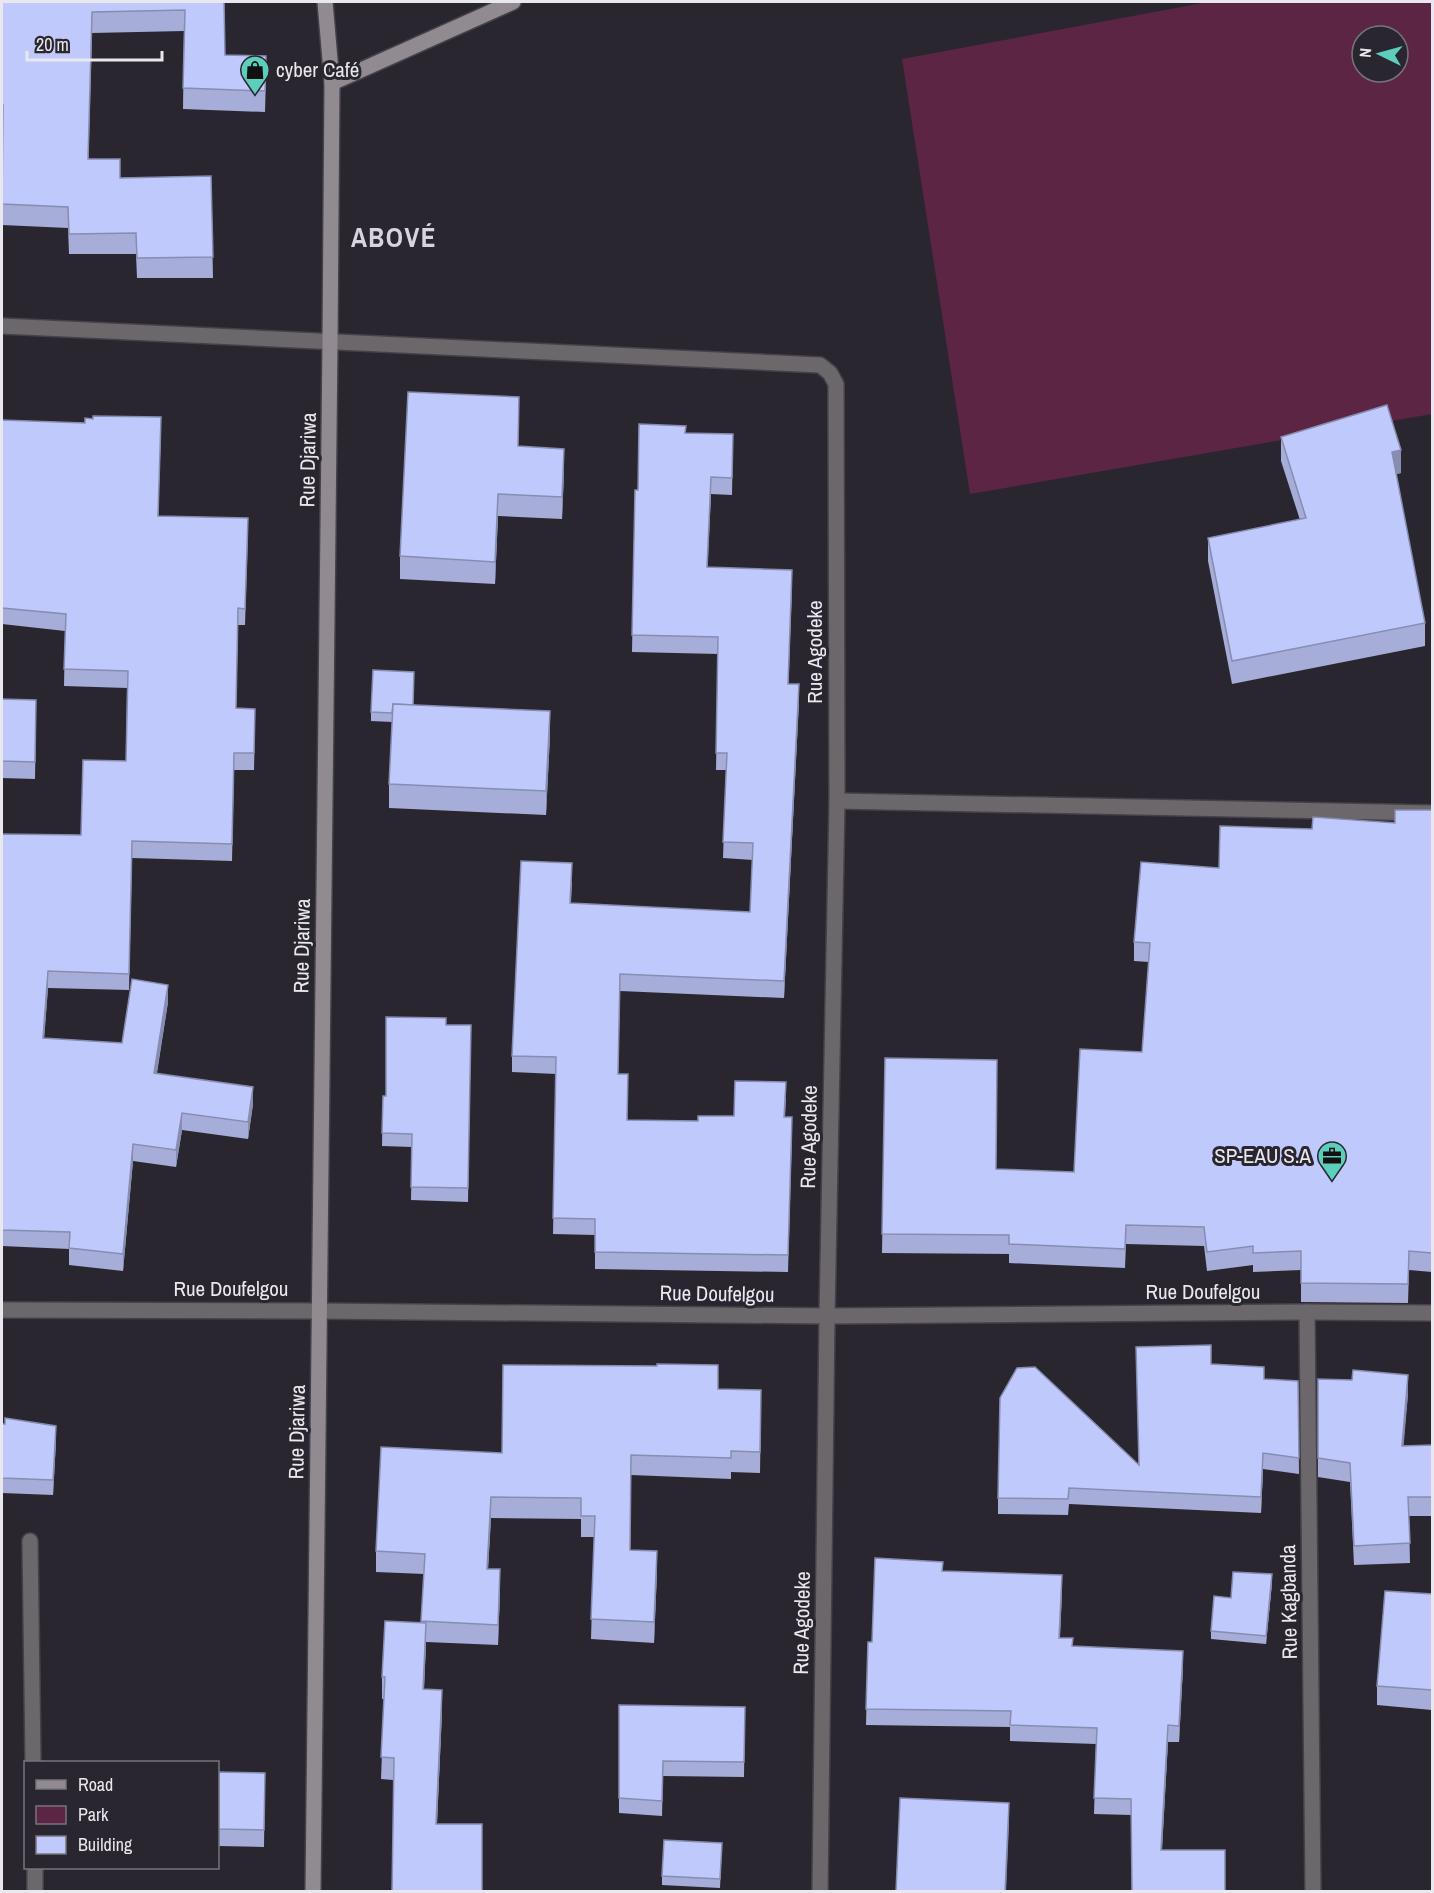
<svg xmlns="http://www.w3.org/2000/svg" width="1434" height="1893" font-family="'Archivo Narrow',sans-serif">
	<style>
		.green { fill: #5c2544; fill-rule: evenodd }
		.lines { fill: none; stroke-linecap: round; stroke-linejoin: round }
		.street-casing { stroke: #45414b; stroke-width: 18 }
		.secondary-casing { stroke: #45414b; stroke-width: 18 }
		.street { stroke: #6b676b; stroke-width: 15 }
		.secondary { stroke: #918b91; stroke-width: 15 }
		.wall { fill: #a5add8 }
		.shaded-wall { fill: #868db0 }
		.building { fill: #c0c9fb; stroke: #868db0; stroke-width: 1.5 }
		.labels { text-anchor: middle; stroke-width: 6; stroke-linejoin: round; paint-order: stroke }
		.poi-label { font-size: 21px; fill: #eae8ef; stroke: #2a2630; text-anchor: start }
		.street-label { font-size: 21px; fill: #eae8ef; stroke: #2a2630 }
		.district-label { font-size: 27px; font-weight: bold; letter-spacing: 1.5px; fill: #d7d3df; stroke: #2a2630 }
	</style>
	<rect width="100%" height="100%" fill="#2a2630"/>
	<path class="green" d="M1208,2H1432V414L970,494L902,59ZM1362,36H1398V72H1362Z"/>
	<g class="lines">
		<g class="street-casing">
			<g id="street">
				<path d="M2,326L820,365L830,373L836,384L837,801L827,1316L820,1892"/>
				<path d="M837,801L1432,813"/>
				<path d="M2,1310L319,1311L827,1316L1307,1312L1432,1313"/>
				<path d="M1307,1312L1313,1892"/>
				<path d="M30,1541L33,1762"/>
				<path d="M35,1868V1892"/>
			</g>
		</g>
		<g class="secondary-casing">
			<g id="secondary">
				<path d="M332,83L513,2"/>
				<path d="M313,1892L330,343L332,83L325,2"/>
			</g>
		</g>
		<use href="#street" class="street"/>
		<use href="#secondary" class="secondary"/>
	</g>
	<g class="wall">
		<path d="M2,2H224L225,55L266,77L265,112L183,109L184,31L92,33L88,159L120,178L211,176L213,278H137L136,254H69L68,228L2,225L3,126H2Z"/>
		<path d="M2,420L161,433L158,516L248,534L245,625H238L236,708L255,726L254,770H234L232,861L132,858L129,990L48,988L44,1038L122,1043L168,1002L157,1073L253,1104L248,1139L182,1130L176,1167L133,1161L123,1271L69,1265V1249L2,1246V834L81,835L126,761L127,688L64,686L65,631L2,624Z"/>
		<path d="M686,433L733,434L732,495L711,494L707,567L792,587L788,684L799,701L784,998L620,991L618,1074L628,1120L698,1121L734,1116L786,1098L785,1117L792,1134L788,1272L595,1269V1235L553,1234L556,1074L512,1072V1056L572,880L571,903L750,912L753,860L723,858L726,770H716L718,654L632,652L635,490H638Z"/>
		<path d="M1281,437L1401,473L1396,474L1425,623V646L1232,684L1208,561V538L1300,520L1281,461Z"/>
		<path d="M519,446L564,472L562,519L498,516L495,584L400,579V556Z"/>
		<path d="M414,681L413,705L550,736L546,815L389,808V784L392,722L371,721V712Z"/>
		<path d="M2,699L36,717L35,779L2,778Z"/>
		<path d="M1432,810V1272L1409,1270L1408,1303L1301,1302V1270L1253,1272V1265L1207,1271L1204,1246L1126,1244L1125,1268L1009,1263V1254L882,1253L885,1058L996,1169L1074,1172L1142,1052L1149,962L1134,961V942L1219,868L1312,829L1395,823Z"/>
		<path d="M446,1025H471L468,1202L411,1200L412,1147L382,1146L383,1096H386Z"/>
		<path d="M1136,1347L1211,1364L1264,1379L1298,1381L1299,1474L1263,1469L1261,1513L1069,1504L1068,1515L998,1514V1498L1139,1464Z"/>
		<path d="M1318,1379L1408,1394L1403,1446L1432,1445V1516H1409L1410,1563L1354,1565L1350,1482L1318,1477Z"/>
		<path d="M718,1389L761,1411L760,1473L731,1472V1479L631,1475L630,1550L657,1572L654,1643L591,1639L594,1537H581V1519L491,1518L488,1569L500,1590L498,1645L426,1642L424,1689L442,1712L437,1824L482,1892L393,1780L381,1779L384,1699H382V1677L421,1623L424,1574L376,1572V1551L502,1453Z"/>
		<path d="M2,1424L56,1441L53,1495L2,1493Z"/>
		<path d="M943,1571L1062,1591L1060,1638L1073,1647L1183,1667L1179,1742H1168L1162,1850L1132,1892L1131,1815L1094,1814L1096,1744L1010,1741V1727L866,1725L868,1642H872Z"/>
		<path d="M1272,1583L1266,1644L1211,1639V1631Z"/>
		<path d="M1432,1594V1710L1377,1705V1686Z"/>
		<path d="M619,1705L745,1707L744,1777L663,1776L662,1816L619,1813Z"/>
		<path d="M218,1772L265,1773L264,1847L218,1846Z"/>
		<path d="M722,1843L720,1888L662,1885V1876Z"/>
	</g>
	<g class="shaded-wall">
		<path d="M92,12V33L88,180V159Z"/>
		<path d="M564,449V472L562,519V497Z"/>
		<path d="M1401,450V473L1392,475V452Z"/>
		<path d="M711,477V494L707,583V567Z"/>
		<path d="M498,494V516L495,584V562Z"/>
		<path d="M792,570V587L788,701V684Z"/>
		<path d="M799,684V701L784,998V981Z"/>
		<path d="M550,711V736L546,815V791Z"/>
		<path d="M48,971V988L43,1055V1038Z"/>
		<path d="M168,985V1002L154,1090V1073Z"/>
		<path d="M253,1087V1104L248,1139V1122Z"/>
		<path d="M182,1113V1130L176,1167V1150Z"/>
		<path d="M133,1144V1161L123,1271V1254Z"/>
		<path d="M1408,1375V1394L1402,1465V1446Z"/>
		<path d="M56,1426V1441L53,1495V1480Z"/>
		<path d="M1263,1453V1469L1261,1513V1497Z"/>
		<path d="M491,1497V1518L487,1589V1569Z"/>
		<path d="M657,1551V1572L654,1643V1622Z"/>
		<path d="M500,1569V1590L498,1645V1625Z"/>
		<path d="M1272,1574V1583L1266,1644V1636Z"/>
		<path d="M1062,1575V1591L1059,1654V1638Z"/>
		<path d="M426,1623V1645L423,1711V1689Z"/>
		<path d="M1183,1651V1667L1179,1742V1726Z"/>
		<path d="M442,1690V1712L436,1846V1824Z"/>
		<path d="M1168,1725V1742L1161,1866V1850Z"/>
		<path d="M1009,1803V1824L1006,1892H1005Z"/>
	</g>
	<g class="building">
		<path d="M2,2H224L225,55L266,56L265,91L183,88L185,10L92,12L88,159H120V178L211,176L213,257L137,258L136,233L69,234L68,207L2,204L3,105H2Z"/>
		<path d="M408,392L519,397L518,446L564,449L562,497L498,494L495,562L400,556Z"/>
		<path d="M1387,405L1401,450L1392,452L1425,623L1232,661L1208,538L1306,518L1281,437Z"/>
		<path d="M93,416L161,417L158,516L248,518L245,609L238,608L236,708L255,709L254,753H234L232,844L132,841L129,974L48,971L43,1038L122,1043L132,979L168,985L154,1073L253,1087L248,1122L182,1113L176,1150L133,1144L123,1254L69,1248L70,1232L2,1230V834L81,835L83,760L126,761L128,671L64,669L66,614L2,608V420L85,423V418L93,419Z"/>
		<path d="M639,424L686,426L685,433L733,434L732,478L711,477L707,567L792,570L788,684H799L784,981L620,974L618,1074H628L627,1120L698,1121V1116H734L735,1081L786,1082L784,1117H792L788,1255L595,1252V1219L553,1218L556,1057L512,1056L521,861L572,863L570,903L750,912L753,843L723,842L727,753H716L718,637L632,635L635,490H638Z"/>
		<path d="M373,670L414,672L413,705L393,704L392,713L371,712Z"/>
		<path d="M2,699L36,700L35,762L2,761Z"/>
		<path d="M393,704L550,711L546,791L389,784Z"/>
		<path d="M1395,810H1432V1253L1409,1251L1408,1284L1301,1283V1251L1253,1253V1246L1207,1252L1204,1227L1126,1225L1125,1249L1009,1244V1235L882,1234L885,1058L997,1060L996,1169L1074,1172L1080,1049L1142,1052L1150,943L1134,942L1141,862L1219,868L1220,826L1312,829L1313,817L1395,823Z"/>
		<path d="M386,1017L446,1018V1025H471L468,1188L411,1187L412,1134L382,1133L383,1096H386Z"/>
		<path d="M1211,1345V1364L1264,1367V1379L1298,1381L1299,1458L1263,1453L1261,1497L1069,1488L1068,1499L998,1498L1000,1398L1017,1368L1035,1367L1139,1465L1136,1347Z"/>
		<path d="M657,1364L718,1365V1389L761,1390L760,1452L731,1451V1458L631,1455L630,1550L657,1551L654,1622L591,1619L595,1516H581V1498L491,1497L487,1569H500L498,1625L421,1621L425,1554L376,1551L381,1447L502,1453L503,1365L657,1366Z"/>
		<path d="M1353,1370L1408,1375L1402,1446L1432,1445V1497H1408L1410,1543L1354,1546L1350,1463L1318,1458V1379L1352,1380Z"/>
		<path d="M5,1418L56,1426L53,1480L2,1478V1424H5Z"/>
		<path d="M875,1558L943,1562L942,1571L1062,1575L1059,1638H1073L1072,1646L1183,1651L1179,1726L1168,1725L1161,1850H1225V1892H1132L1131,1799L1094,1798L1097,1728L1010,1725L1011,1711L866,1709L868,1642H872Z"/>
		<path d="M1233,1572L1272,1574L1266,1636L1211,1631L1214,1596L1231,1598Z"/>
		<path d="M1385,1591L1432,1594V1690L1377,1686Z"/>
		<path d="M385,1621L426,1623L423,1689L442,1690L436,1824H482V1892H392L394,1758L381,1757L385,1677H382Z"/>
		<path d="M619,1705L745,1707L744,1762L663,1761L662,1801L619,1798Z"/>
		<path d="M218,1772L265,1773L264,1830L218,1829Z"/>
		<path d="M900,1798L1009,1803L1005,1892H896Z"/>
		<path d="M664,1840L722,1843L720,1879L662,1876Z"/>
	</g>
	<defs>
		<g id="shop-pin" transform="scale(1.5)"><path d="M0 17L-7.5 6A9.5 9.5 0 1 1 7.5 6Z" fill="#5ccebb" stroke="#2a2630"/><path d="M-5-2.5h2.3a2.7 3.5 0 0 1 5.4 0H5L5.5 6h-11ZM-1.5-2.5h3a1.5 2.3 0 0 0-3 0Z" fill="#111"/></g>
		<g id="office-pin" transform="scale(1.5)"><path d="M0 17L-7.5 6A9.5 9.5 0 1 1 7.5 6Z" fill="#5ccebb" stroke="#2a2630"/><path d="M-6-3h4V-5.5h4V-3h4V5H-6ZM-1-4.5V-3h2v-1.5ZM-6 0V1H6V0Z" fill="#111"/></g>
	</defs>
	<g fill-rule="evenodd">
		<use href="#shop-pin" x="255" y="70"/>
		<use href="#office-pin" x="1332" y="1156"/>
	</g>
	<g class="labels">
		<g class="poi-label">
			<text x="276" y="77">cyber Café</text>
			<text x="1311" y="1163" text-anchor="end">SP-EAU S.A</text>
		</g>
		<g class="street-label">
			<text transform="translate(308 460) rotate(-89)" y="7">Rue Djariwa</text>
			<text transform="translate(815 652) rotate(-90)" y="7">Rue Agodeke</text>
			<text transform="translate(302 946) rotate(-89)" y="7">Rue Djariwa</text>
			<text transform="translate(809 1137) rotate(-89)" y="7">Rue Agodeke</text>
			<text x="231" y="1296">Rue Doufelgou</text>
			<text x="1203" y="1299">Rue Doufelgou</text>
			<text transform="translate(717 1294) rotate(1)" y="7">Rue Doufelgou</text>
			<text transform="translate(297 1432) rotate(-89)" y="7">Rue Djariwa</text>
			<text transform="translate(1289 1602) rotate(-91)" y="7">Rue Kagbanda</text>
			<text transform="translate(802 1623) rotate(-89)" y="7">Rue Agodeke</text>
		</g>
		<g class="district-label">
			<text x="394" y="247">ABOVÉ</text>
		</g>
	</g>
	<rect width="1434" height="1893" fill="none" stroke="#eae8ef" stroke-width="6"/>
	<rect x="24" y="1761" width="195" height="108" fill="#2a2630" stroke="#77747c" stroke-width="1.5"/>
	<rect x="36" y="1780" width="30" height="9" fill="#918b91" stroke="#77747c" stroke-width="1.5"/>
	<text x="78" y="1791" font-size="18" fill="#eae8ef">Road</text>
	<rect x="36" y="1806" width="30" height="18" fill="#5c2544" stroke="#77747c" stroke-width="1.5"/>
	<text x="78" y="1821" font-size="18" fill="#eae8ef">Park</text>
	<rect x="36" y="1836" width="30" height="18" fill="#c0c9fb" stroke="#77747c" stroke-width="1.5"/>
	<text x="78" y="1851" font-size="18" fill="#eae8ef">Building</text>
	<g transform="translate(1380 54) rotate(275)"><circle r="28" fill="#2a2630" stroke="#77747c" stroke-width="1.5"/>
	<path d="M0-4.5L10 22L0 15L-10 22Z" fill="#5ccebb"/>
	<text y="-9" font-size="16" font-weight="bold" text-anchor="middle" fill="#eae8ef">N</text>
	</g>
	<path d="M27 51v9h135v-9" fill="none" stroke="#eae8ef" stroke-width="3"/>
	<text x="36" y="51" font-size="18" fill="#eae8ef" stroke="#2a2630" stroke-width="4.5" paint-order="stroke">20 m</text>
</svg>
